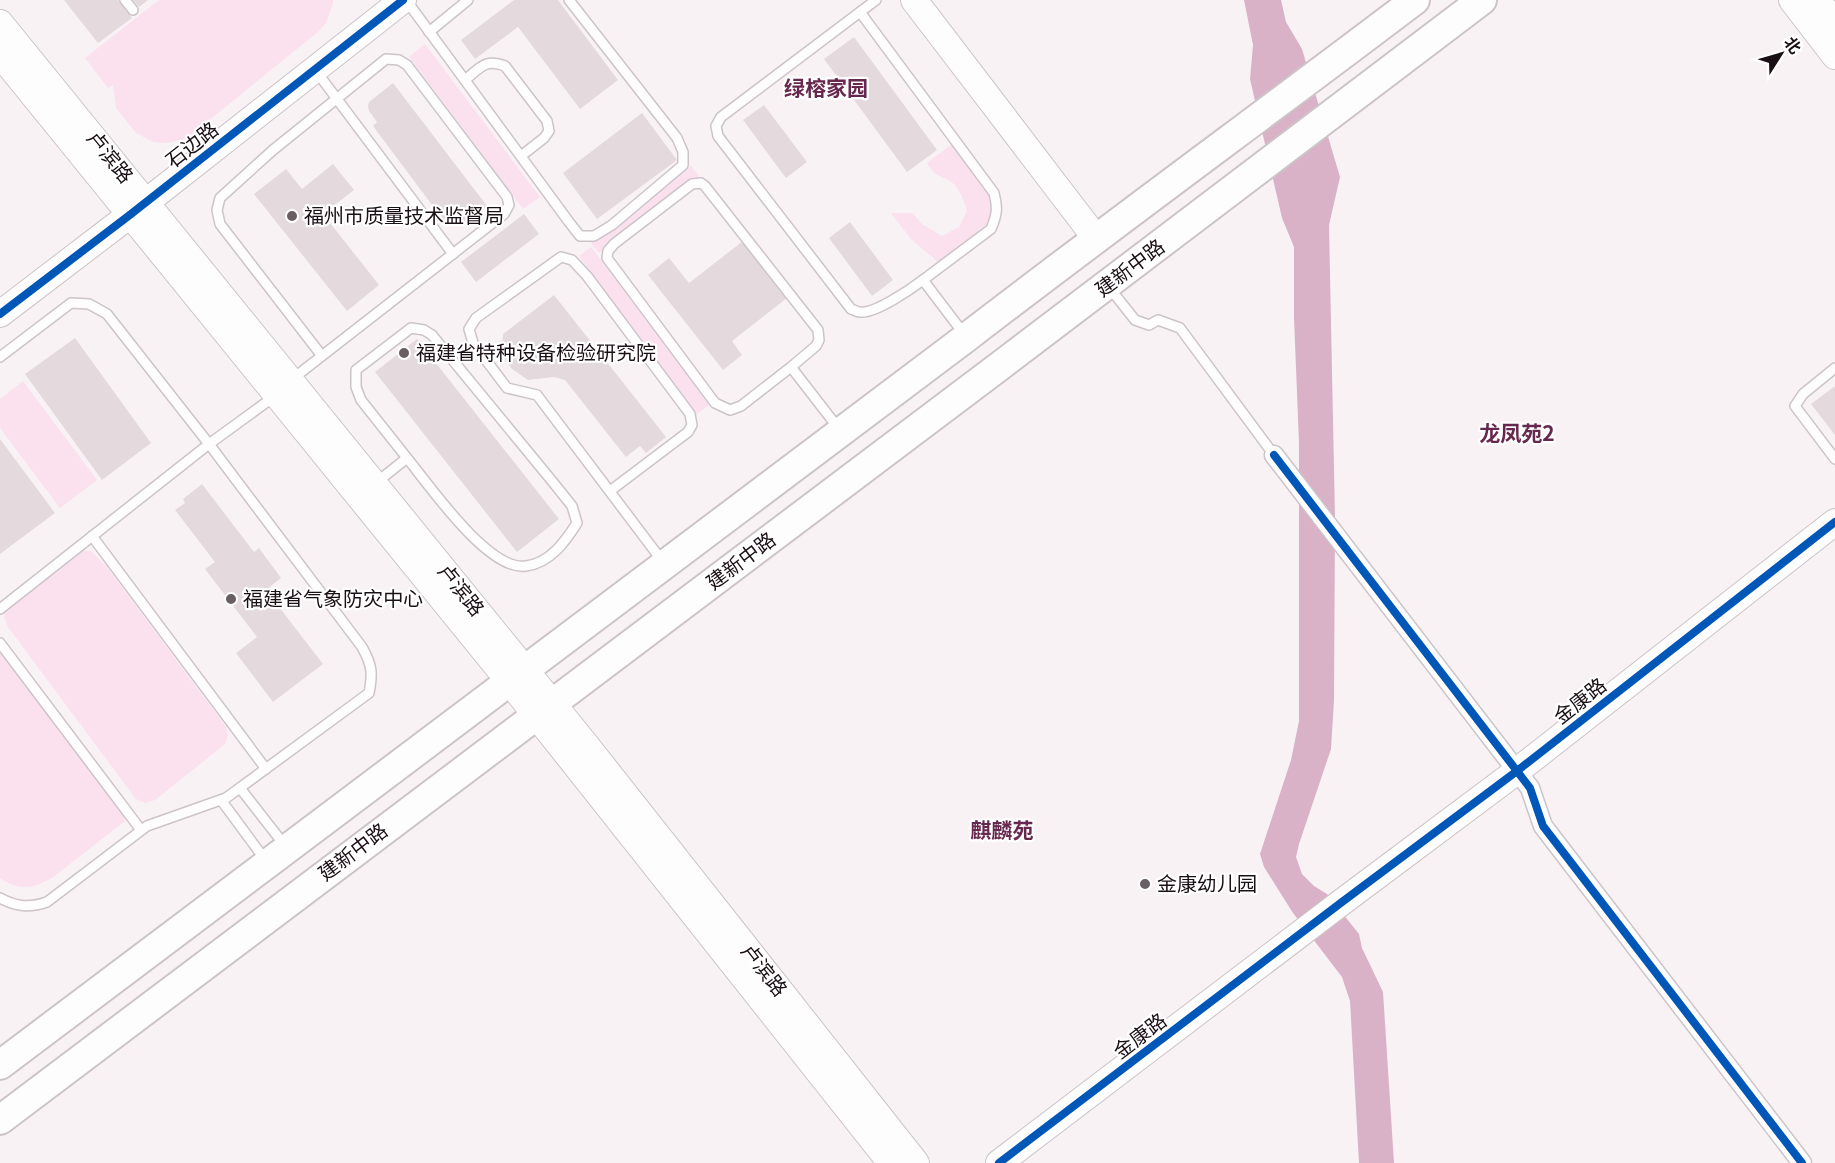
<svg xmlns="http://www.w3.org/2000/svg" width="1835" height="1163" font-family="Georgia,'Noto Sans SC',serif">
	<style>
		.green { fill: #fbe0ee }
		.water { fill: #d9b2c7 }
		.building { fill: #e4dade }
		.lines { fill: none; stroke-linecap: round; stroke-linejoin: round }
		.lane-casing { stroke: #ccc4c8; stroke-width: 12 }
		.street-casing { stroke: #ccc4c8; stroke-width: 21 }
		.secondary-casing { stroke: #ccc4c8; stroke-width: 28 }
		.primary-casing { stroke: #ccc4c8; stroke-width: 32 }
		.lane { stroke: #fefdfe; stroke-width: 9 }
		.street { stroke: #fefdfe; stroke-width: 18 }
		.secondary { stroke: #fefdfe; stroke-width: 26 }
		.primary { stroke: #fefdfe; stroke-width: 28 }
		.cycleway-casing { stroke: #fff; stroke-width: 11 }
		.cycleway { stroke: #0057b8; stroke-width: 8 }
		.poi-dot { fill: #685e63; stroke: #fff; stroke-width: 2 }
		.labels { text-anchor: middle; stroke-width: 4.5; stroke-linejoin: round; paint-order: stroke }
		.street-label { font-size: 20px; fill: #1a0f15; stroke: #fff }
		.poi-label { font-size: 20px; fill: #1a0f15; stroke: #fff; text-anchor: start }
		.neighbourhood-label { font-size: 21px; font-weight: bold; fill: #66284e; stroke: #fff }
	</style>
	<rect width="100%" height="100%" fill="#f9f2f5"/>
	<g class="green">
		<path d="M159,0H333V3L326,23L319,31L186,139L165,143L153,142L136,133L116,108L113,85L108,88L85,58Z"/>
		<path d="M425,44L540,197L523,209L409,57Z"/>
		<path d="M952,144L979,181L991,199L994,206L986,225L938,262L911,239L891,213H912L922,224L942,236L959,227L967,211C964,200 960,188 950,181C937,174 936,177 927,163Z"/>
		<path d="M691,166L699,176L599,253L591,243Z"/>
		<path d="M591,247L709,405L697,414L579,256Z"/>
		<path d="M23,381L97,480L60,508L0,428V399Z"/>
		<path d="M82,551H91L106,566L226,727L228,735L225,744L155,800L145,803L136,799L8,627L4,617L5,609Z"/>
		<path d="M0,652L123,813L125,821L52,878C32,889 19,891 0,878Z"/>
	</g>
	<path class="water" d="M1244,0H1281L1286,22L1302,49L1340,177L1329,225L1335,517L1334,700L1331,749L1299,844L1296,857L1302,874L1314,886L1327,894L1359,934L1362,948L1383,992L1394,1163H1359L1350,1001L1342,977L1293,913L1264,867L1260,854L1291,760L1299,721V443L1294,318V247L1282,218L1250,79L1253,45Z"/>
	<g class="building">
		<path d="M64,0H118L132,18L98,43Z"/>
		<path d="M133,0H148L139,7Z"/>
		<path d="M514,0H558L618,80L580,109L518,27L475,59L461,40Z"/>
		<path d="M854,37L937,150L907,172L824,59Z"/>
		<path d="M393,83L487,206L469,220L463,222L459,221L456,220L452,215L444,221L373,126L377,122L369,111L368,106L369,102Z"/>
		<path d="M764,105L807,162L786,178L743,120Z"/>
		<path d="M642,113L677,160L597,219L563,173Z"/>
		<path d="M333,164L354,190L323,214L379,285L347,311L254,194L286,169L302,189Z"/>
		<path d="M524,214L539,234L476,282L461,262Z"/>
		<path d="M850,222L893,280L872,296L829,238Z"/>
		<path d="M743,241L787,298L732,341L742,355L723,370L648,275L669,258L689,283Z"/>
		<path d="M554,295L666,437L646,453L640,446L626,457L565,380L554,377L528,380L512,369L504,358L502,350L503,334Z"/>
		<path d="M75,338L151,443L102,480L25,374Z"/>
		<path d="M417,339L559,519L517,552L375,372Z"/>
		<path d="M1835,386V435L1811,404Z"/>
		<path d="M0,439L55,513L0,554Z"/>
		<path d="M202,484L254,552L259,548L281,578L266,590L323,664L273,702L236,653L257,637L205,569L215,562L175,510L185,503L183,499Z"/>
	</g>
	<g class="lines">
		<g class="lane-casing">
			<g id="lane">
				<path d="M125,0L133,10"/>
				<path d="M406,0L569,222L580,236H594L612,225L683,165V152L677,138L569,0"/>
				<path d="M876,0L721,117L716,126L718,136L851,309C854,310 857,312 860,312C875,314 911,289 923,280L964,334"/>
				<path d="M860,12L994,193C998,208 997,215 991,229L923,280"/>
				<path d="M429,32L468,0"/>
				<path d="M316,71L453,254"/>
				<path d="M465,80C480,68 485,58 505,66L547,121L549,131L544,138L521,156"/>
				<path d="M1108,286L1135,320L1149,325L1158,320L1180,328L1274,455"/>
				<path d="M0,357L71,303L89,304L107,314L209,444L362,647C372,665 373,673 369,693L226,798L147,826L47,902C30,908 16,907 0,898"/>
				<path d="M791,367L816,346L819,340L818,330L705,186L701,183L692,184L614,244L608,251L607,258L715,403L730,410L741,406L791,367L839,429"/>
				<path d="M1835,368L1803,394L1795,406L1835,459"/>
				<path d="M291,380C362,325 433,269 504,214L509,205L507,197L407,65L399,60L386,59L273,150L220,198L217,210L220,224L322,356"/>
				<path d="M377,482L407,458C429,485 489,572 526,566C550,563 565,542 577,523L572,506L552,481L432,335L424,330L411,328L356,370V387L361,400L407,458"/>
				<path d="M610,491L688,432L692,425L690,414L587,276L572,260L561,257L476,318L469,329L473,343L507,388L537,395L663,562"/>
				<path d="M92,536L266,769"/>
				<path d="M0,609L209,444L275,396"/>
				<path d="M0,643L141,830"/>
				<path d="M240,788L286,847"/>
				<path d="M221,800L266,861"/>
			</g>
		</g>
		<g class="street-casing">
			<path id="street" d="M1274,455L1530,788L1543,826L1802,1163"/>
		</g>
		<g class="secondary-casing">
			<g id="secondary">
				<path d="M914,0L1095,237"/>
				<path d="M1792,0L1835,56"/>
				<path d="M1817,0L1835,23"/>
				<path d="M0,23L586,745L916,1163"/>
				<path d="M0,54L509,681L891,1163"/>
				<path d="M0,314L131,214L403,0"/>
				<path d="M999,1163L1342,902L1517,771L1835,522"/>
			</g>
		</g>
		<g class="primary-casing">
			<g id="primary">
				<path d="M0,1065L967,337C1115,223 1266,113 1415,0"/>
				<path d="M0,1120C493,746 990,376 1482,0"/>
			</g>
		</g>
		<use href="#lane" class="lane"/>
		<use href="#street" class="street"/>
		<use href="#secondary" class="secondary"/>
		<use href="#primary" class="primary"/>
		<g class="cycleway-casing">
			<g id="cycleway">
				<path d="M0,314L131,214L403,0"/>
				<path d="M1274,455L1530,788L1543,826L1802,1163"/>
				<path d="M999,1163L1342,902L1517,771L1835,522"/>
			</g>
		</g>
		<use href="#cycleway" class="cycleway"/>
	</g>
	<g class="poi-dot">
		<circle cx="292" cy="216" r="6"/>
		<circle cx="404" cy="353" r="6"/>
		<circle cx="231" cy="599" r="6"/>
		<circle cx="1145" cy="884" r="6"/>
	</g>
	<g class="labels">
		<g class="street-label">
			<text transform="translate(192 145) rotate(-38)" y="7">石边路</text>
			<text transform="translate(110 157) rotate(51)" y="7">卢滨路</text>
			<text transform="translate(1130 268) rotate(-37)" y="7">建新中路</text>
			<text transform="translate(741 561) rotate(-37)" y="7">建新中路</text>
			<text transform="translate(461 590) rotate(51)" y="7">卢滨路</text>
			<text transform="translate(1580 701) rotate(-38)" y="7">金康路</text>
			<text transform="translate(353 852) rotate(-37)" y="7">建新中路</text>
			<text transform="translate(764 970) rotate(52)" y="7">卢滨路</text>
			<text transform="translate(1140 1036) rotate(-37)" y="7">金康路</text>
		</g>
		<g class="poi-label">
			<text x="304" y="223">福州市质量技术监督局</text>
			<text x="416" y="360">福建省特种设备检验研究院</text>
			<text x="243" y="606">福建省气象防灾中心</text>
			<text x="1157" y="891">金康幼儿园</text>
		</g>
		<g class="neighbourhood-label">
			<text x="826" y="96">绿榕家园</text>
			<text x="1517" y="441">龙凤苑2</text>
			<text x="1002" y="838">麒麟苑</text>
		</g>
	</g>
	<g transform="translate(1781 54) rotate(53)" stroke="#ffffff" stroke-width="4.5" paint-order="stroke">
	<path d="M0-4.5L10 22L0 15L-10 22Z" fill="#1a0f15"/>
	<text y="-9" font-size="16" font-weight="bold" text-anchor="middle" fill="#1a0f15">北</text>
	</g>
</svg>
